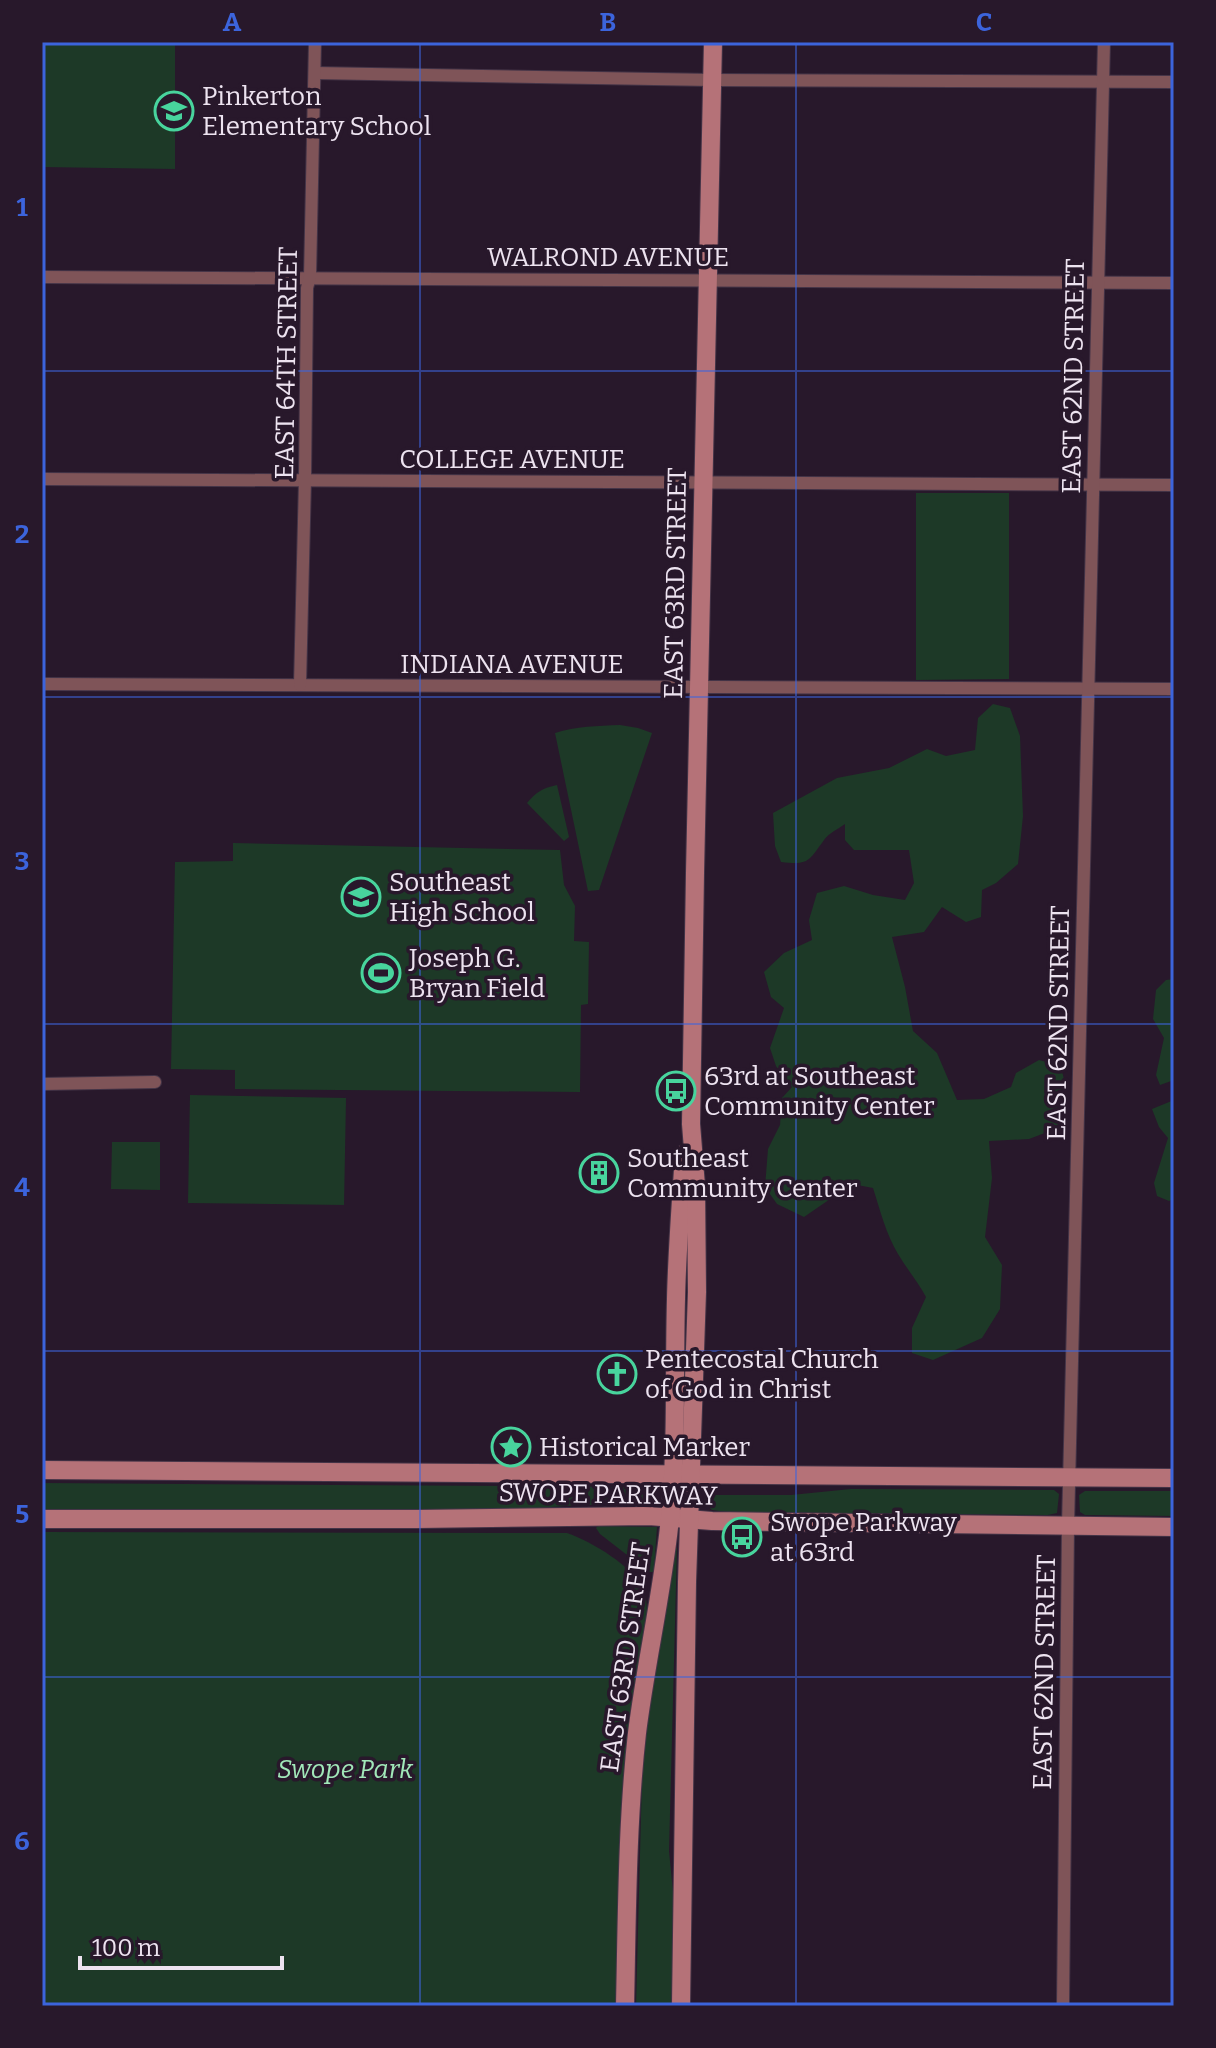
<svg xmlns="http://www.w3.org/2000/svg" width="1216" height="2048" font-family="Bitter,serif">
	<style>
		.green { fill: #1d3927 }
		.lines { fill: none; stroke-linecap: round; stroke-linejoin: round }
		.street-casing { stroke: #443447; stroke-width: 14 }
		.secondary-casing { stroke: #443447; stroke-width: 20 }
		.street { stroke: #7f5458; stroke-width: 12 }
		.secondary { stroke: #b57278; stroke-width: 18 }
		.grid { fill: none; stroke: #3c64dc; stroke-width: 2; stroke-opacity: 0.55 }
		.labels { text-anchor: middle; stroke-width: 7; stroke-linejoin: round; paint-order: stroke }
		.poi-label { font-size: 26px; fill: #ede3f0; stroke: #28182b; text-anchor: start }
		.street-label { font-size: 26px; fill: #ede3f0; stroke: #28182b }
		.park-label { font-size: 26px; font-style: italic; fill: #a1e8b9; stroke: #28182b }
		.neatline { fill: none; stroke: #3c64dc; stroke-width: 3 }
		.grid-label { font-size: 26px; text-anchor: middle; font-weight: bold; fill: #3c64dc }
	</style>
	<rect width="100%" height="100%" fill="#28182b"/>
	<g class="green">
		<path d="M42,42H175V169L42,167Z"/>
		<path d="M916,493H1009V679L916,680Z"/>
		<path d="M993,704L1010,708L1020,736L1023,816L1018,864L996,883L982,890L981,917L966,922L942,907L924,932L892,937L905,987L913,1031L937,1053L957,1100L984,1099L1011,1087L1016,1073L1039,1060L1061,1066L1066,1089L1058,1128L1029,1139L989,1141L992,1178L985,1237L1002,1265L1000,1309L982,1338L933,1360L912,1353V1328L926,1297C918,1282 907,1269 898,1254C886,1234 880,1210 873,1188L852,1184L804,1217L777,1204L765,1187L768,1149L780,1125L782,1098L792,1087L776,1066L770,1048L784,1008L771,997L764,972L784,953L812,940L809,920L817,893L844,886L873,895L905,900L914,883L909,850H854L845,840V824C838,829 829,833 824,840C808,862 809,865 781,862L775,846L773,813L837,778L889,768L927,749L946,756L975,750L978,718Z"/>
		<path d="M620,725L638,728L652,733L599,890L588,891L555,733C576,726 598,726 620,725Z"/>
		<path d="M557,785L569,837L564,841L527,803C536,792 543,788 557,785Z"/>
		<path d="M233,843L560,850L564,885L575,906L574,941L589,942L588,1004L581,1005L580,1092L235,1089V1070L171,1069L175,862L233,861Z"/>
		<path d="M1174,979V1080L1160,1085L1156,1075L1164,1038L1153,1019L1156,990L1166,980Z"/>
		<path d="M190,1095L346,1098L344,1205L188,1203Z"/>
		<path d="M1174,1100V1199L1169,1201L1157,1196L1154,1183L1168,1138L1159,1127L1152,1109Z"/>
		<path d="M112,1142H160V1190L111,1189Z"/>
		<path d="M42,1483L644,1487L653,1490L657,1498L656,1502L648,1505H578L502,1511L42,1509Z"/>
		<path d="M851,1489L1054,1490L1059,1494L1057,1513L1048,1515L727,1512L712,1510L704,1503L705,1497L715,1495H791Z"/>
		<path d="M1085,1491H1174V1516L1085,1515L1080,1512L1079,1495Z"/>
		<path d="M598,1526L657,1527L654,1570L653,1572H649L600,1534L596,1528Z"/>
		<path d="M42,1532L567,1533C592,1542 634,1566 644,1592C647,1600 647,1609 647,1618L616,2006H42Z"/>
		<path d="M672,1548H677L669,1851L676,1922L674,2006H636L642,1778L648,1715Z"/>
	</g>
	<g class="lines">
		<g class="street-casing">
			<g id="street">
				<path d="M315,73L712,80L1174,82"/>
				<path d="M42,277L1174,283"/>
				<path d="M42,479L1174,485"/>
				<path d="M42,684L1174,689"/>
				<path d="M300,685L305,480L307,288L310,277L315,42"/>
				<path d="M42,1084L155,1082"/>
				<path d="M1063,2006L1068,1526L1104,42"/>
			</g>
		</g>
		<g class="secondary-casing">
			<g id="secondary">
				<path d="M42,1470L1174,1478"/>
				<path d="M42,1519H417L649,1516L712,1521L1174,1527"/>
				<path d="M625,2006C627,1915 627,1823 637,1733C646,1661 663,1590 670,1518C677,1445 674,1372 676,1299C677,1251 681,1203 684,1154"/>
				<path d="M681,2006L687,1582L697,1292L696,1186L691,1124L695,873L713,42"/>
			</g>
		</g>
		<use href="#street" class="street"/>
		<use href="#secondary" class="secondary"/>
	</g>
	<path class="grid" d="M420,42V2006M796,42V2006M42,371H1174M42,697H1174M42,1024H1174M42,1351H1174M42,1677H1174"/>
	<defs>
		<g id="school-ring" transform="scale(2)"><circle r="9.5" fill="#28182b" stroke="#48d49d" stroke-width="1.5"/><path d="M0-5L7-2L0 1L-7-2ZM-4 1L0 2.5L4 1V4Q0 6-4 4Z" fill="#48d49d"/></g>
		<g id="stadium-ring" transform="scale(2)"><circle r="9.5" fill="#28182b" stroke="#48d49d" stroke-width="1.5"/><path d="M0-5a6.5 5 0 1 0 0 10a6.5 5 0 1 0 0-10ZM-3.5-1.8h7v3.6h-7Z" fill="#48d49d"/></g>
		<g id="bus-ring" transform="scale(2)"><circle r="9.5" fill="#28182b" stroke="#48d49d" stroke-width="1.5"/><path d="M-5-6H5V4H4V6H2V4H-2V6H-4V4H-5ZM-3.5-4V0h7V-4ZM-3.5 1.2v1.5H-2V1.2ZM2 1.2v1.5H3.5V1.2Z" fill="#48d49d"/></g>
		<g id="building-ring" transform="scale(2)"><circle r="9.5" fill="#28182b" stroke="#48d49d" stroke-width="1.5"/><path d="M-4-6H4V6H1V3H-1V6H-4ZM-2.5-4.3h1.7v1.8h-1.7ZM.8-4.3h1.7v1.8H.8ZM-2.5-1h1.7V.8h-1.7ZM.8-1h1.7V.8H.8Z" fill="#48d49d"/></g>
		<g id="church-ring" transform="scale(2)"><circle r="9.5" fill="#28182b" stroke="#48d49d" stroke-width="1.5"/><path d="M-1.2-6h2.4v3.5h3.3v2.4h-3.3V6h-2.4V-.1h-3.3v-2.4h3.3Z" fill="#48d49d"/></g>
		<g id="sight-ring" transform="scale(2)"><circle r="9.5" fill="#28182b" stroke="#48d49d" stroke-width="1.5"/><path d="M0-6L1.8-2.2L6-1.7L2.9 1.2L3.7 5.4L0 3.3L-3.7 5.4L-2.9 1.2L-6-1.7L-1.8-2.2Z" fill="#48d49d"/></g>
	</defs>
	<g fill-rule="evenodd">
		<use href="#school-ring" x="174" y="111"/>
		<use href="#school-ring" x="361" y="897"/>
		<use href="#stadium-ring" x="381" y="973"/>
		<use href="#bus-ring" x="676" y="1091"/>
		<use href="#building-ring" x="599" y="1173"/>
		<use href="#church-ring" x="617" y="1374"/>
		<use href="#sight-ring" x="511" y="1447"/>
		<use href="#bus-ring" x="742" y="1537"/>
	</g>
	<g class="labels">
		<g class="poi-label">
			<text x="202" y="105">Pinkerton<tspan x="202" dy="30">Elementary School</tspan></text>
			<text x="389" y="891">Southeast<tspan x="389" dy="30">High School</tspan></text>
			<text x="409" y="967">Joseph G.<tspan x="409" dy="30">Bryan Field</tspan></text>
			<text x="704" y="1085">63rd at Southeast<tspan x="704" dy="30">Community Center</tspan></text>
			<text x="627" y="1167">Southeast<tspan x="627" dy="30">Community Center</tspan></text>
			<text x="645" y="1368">Pentecostal Church<tspan x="645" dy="30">of God in Christ</tspan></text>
			<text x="539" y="1456">Historical Marker</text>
			<text x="770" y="1531">Swope Parkway<tspan x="770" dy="30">at 63rd</tspan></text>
		</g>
		<g class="street-label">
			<text x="608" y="266">WALROND AVENUE</text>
			<text transform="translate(286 363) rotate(-89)" y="9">EAST 64TH STREET</text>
			<text transform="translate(1073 376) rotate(-89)" y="9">EAST 62ND STREET</text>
			<text x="512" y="468">COLLEGE AVENUE</text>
			<text transform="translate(675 583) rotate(-89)" y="9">EAST 63RD STREET</text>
			<text x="512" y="673">INDIANA AVENUE</text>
			<text transform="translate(1058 1023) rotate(-89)" y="9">EAST 62ND STREET</text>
			<text transform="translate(608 1494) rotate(1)" y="9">SWOPE PARKWAY</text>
			<text transform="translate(625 1657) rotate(-82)" y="9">EAST 63RD STREET</text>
			<text transform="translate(1044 1672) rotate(-89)" y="9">EAST 62ND STREET</text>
		</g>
		<g class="park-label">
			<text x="345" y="1778">Swope Park</text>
		</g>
	</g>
	<rect width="1216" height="2048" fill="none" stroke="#28182b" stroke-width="88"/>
	<path d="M80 1956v12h202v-12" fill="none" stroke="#ede3f0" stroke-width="4"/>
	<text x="92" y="1956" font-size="24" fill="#ede3f0" stroke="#28182b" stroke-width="6" paint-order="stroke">100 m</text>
	<rect x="44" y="44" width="1128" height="1960" class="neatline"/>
	<g class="grid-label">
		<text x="232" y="31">A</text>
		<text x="608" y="31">B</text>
		<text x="984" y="31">C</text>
		<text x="22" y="216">1</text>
		<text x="22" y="543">2</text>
		<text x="22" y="870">3</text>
		<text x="22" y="1196">4</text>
		<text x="22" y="1523">5</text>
		<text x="22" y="1850">6</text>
	</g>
</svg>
